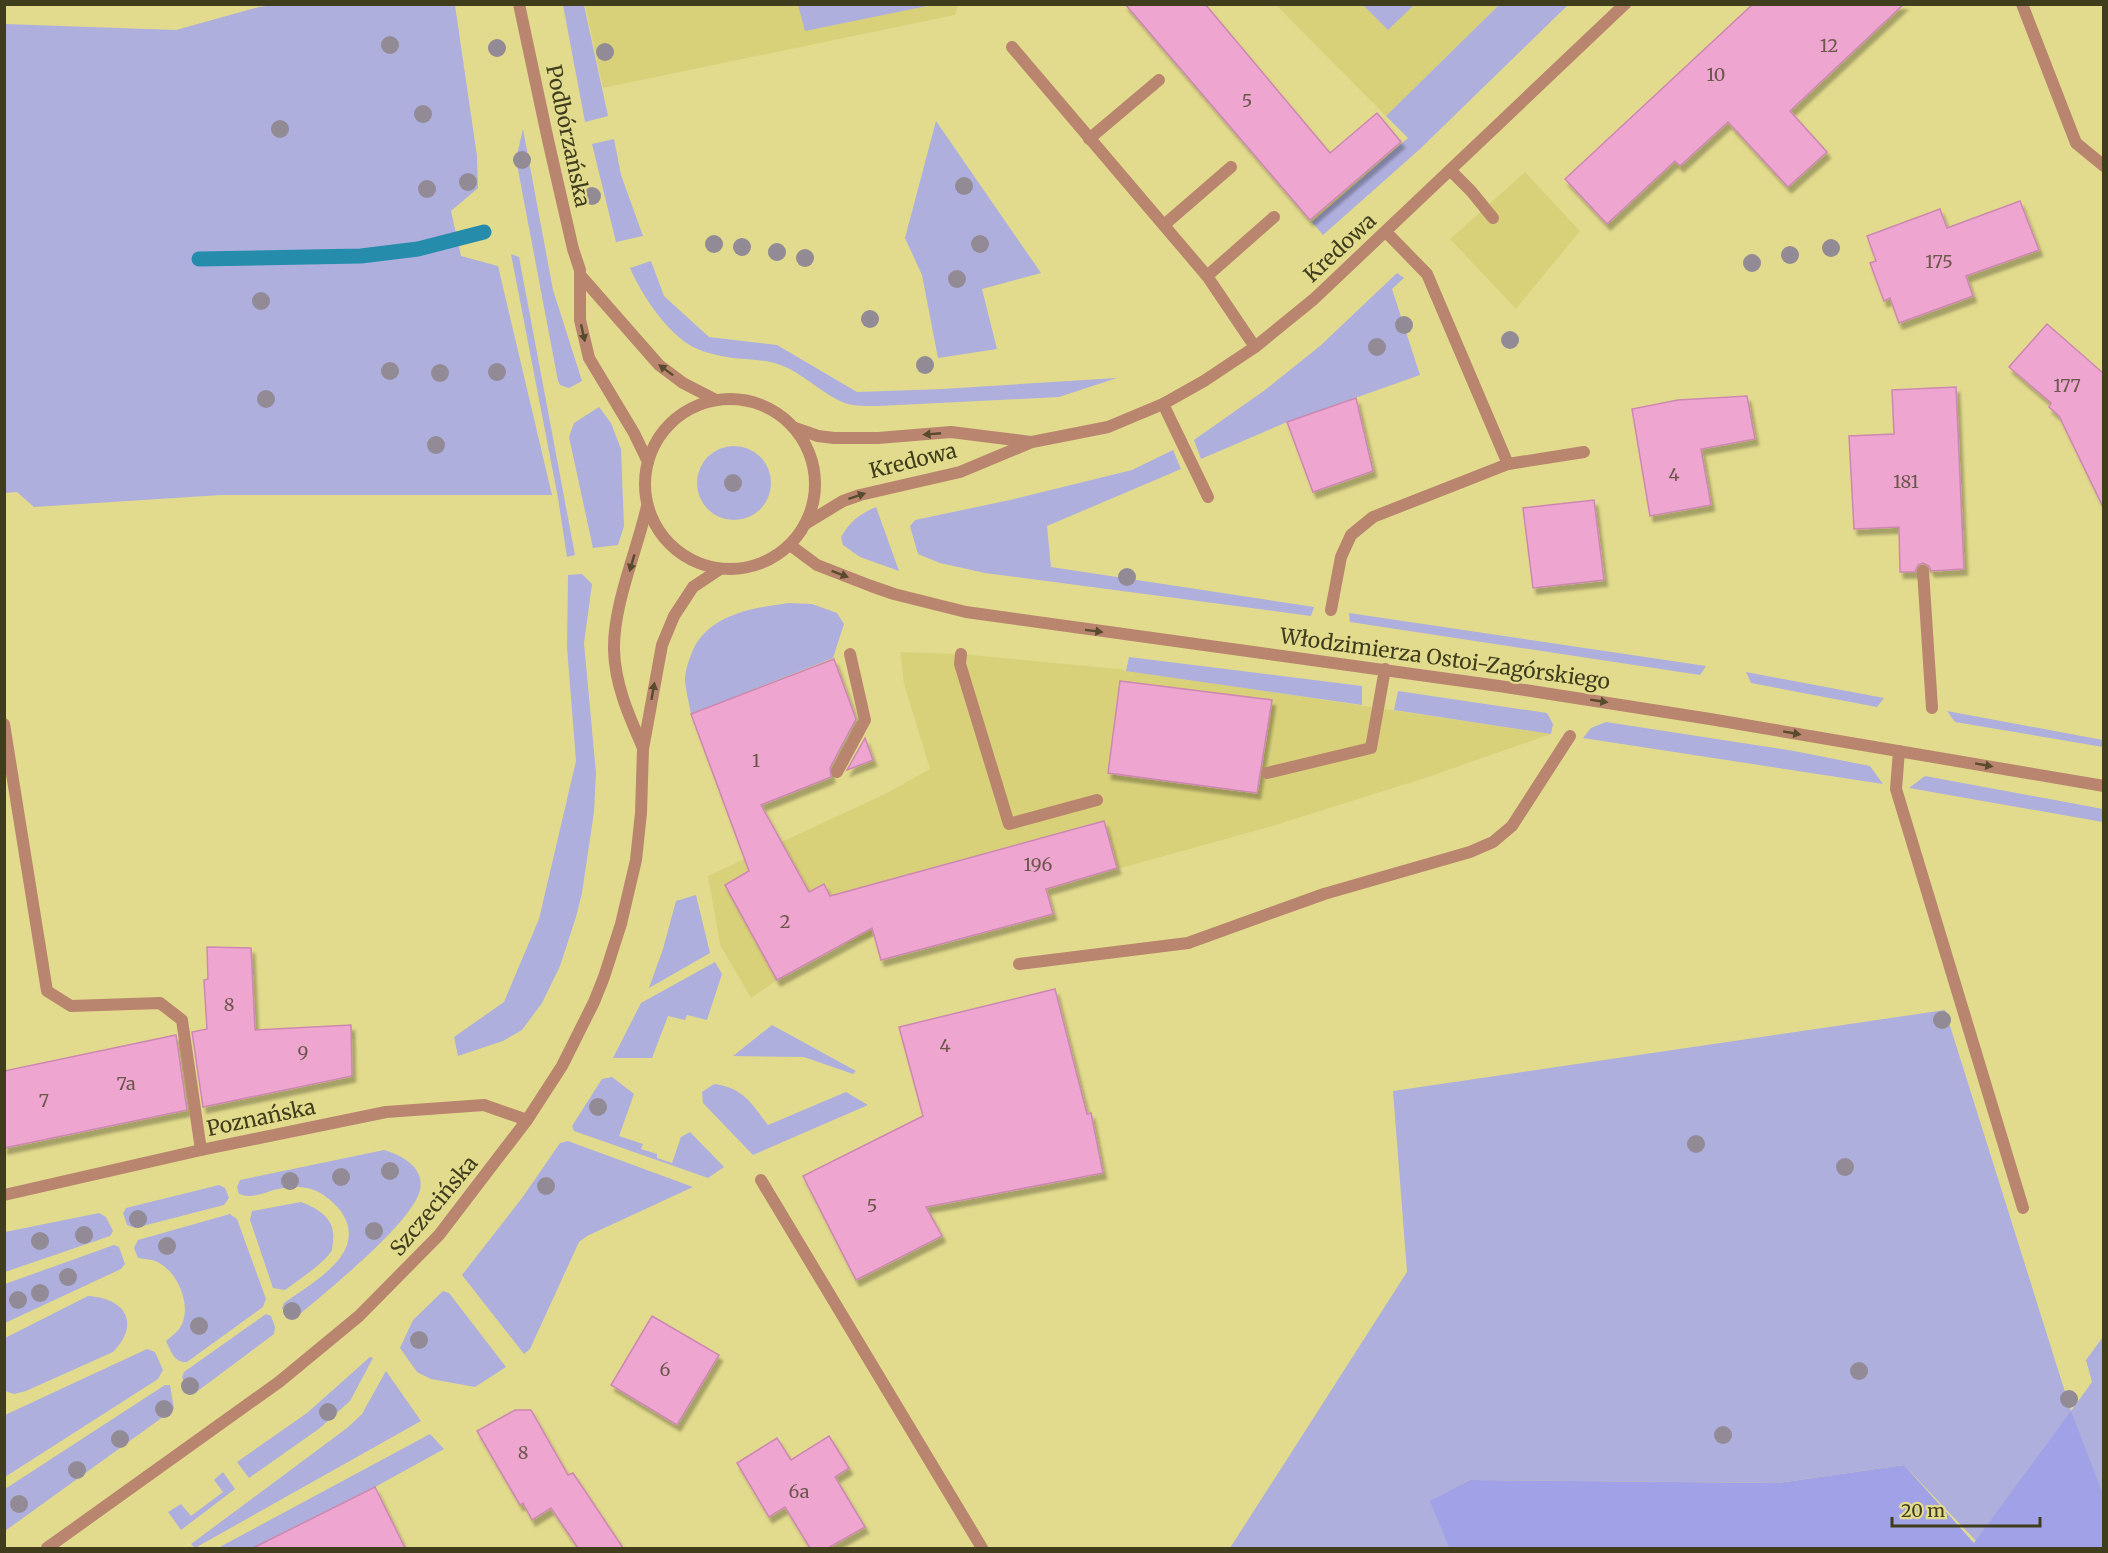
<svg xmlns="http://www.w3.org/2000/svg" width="2108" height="1553" font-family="Merriweather,serif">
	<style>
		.built { fill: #d9d17a }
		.green { fill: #aeafdd }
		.forest { fill: #a1a1e7 }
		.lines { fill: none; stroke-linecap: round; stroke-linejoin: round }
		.stream { stroke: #258cac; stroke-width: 15 }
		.building { fill: #eea5d0; stroke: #cd88b1; stroke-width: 1.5; filter: url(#shadow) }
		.service { stroke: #b9856f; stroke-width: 12 }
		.minor { stroke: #b9856f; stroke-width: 12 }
		.tree { fill: #928b96 }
		.oneway { fill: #584b2d }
		.labels { text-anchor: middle; stroke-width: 4.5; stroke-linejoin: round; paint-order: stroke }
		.number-label { font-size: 18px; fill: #6c574a }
		.street-label { font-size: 21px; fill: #403d1d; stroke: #e2db8d }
	</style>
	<defs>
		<filter id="shadow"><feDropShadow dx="3.5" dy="6" stdDeviation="1.5" flood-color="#0004"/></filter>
	</defs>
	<rect width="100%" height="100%" fill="#e2db8d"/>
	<g class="built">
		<path d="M585,5H958L955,15L603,88Z"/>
		<path d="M1276,5H1499L1386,116Z"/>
		<path d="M1525,172L1580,231L1516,309L1450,239Z"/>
		<path d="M900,652L961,654L1118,669L1551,734L1425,778L1269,827L839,946L777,980L751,998L720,945L708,876L885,794L930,769L904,684Z"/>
	</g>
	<g class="green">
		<path d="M275,5H455L477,156L478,188L451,211L461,256L498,266L552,495H221L34,507L17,492L5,493V24L176,30L259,7Z"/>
		<path d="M563,5H584L608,116L585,122Z"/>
		<path d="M798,5V4L932,5L805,31Z"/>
		<path d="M1363,5H1414L1388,30Z"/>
		<path d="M1499,5H1568L1420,149L1323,235L1312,222L1408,138L1386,116Z"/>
		<path d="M936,121L1041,273L982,289L997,349L938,358L922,275L905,238Z"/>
		<path d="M523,129L553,290L582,381L569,388L560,385L558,381L516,159Z"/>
		<path d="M614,139L621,175L643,236L616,242L592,144Z"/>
		<path d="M511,254L519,257L575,555L567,557L558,498Z"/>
		<path d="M651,261L664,296L709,337L777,345L857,392L942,389L1117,378L1059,397L878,406C865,406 850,407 838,400C818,390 803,374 783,366C766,359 750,360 733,358C720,356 705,353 693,347C667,333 641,294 630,268Z"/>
		<path d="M1397,273L1404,278L1392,289L1420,375L1287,422L1201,459L1194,440L1265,390L1320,346Z"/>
		<path d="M599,407L611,423L621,449L624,526L618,545L593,548L569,437L574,423Z"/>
		<circle cx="734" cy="483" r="37"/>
		<path d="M1173,450L1181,469L1047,526L1051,567L1314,607L1311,616L985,573L940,563L918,554L910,526L915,520L1010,500L1132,470Z"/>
		<path d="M876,507L899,571L860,557L843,545L841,537C850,521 860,514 876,507Z"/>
		<path d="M582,574L592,584L584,643L596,773L594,812L582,893L576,917L560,966L542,1003L522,1030L503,1041L458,1056L454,1037L504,1002L539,919L576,761L567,647L568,575Z"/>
		<path d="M789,603L812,604L837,613L844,624L833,658L691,714C689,703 686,692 685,681C685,670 689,660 693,650C710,614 753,608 789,603Z"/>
		<path d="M1349,613L1706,666L1700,675L1350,622Z"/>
		<path d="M1129,657L1362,686V705L1126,671Z"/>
		<path d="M1746,672L1884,698L1877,707L1751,683Z"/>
		<path d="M1398,691L1547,713L1553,724L1551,734L1394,710Z"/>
		<path d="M1947,711L2103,740V747L1955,722Z"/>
		<path d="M1606,722L1794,751L1870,766L1883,784L1583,738L1591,728Z"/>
		<path d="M1925,776L2103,809V822L1909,788Z"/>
		<path d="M696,895L710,953L649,988L663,949L676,901Z"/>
		<path d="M715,962L722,974L707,1020L687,1015L685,1020L668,1016L652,1058H613L641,1003Z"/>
		<path d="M1945,1010L2071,1411L2092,1382L2086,1360L2103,1337V1495L1976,1541L1904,1465L1778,1483L1470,1480L1431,1501L1449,1548H1230L1407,1272L1393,1091Z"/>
		<path d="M772,1025L856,1071L853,1074L804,1057L733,1056Z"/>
		<path d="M612,1077L634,1094L619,1136L643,1144L641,1149L657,1154V1158L672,1163L681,1137L690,1132L724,1167L708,1178L574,1131L572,1126L602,1079Z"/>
		<path d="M714,1084C744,1088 751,1103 768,1125L846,1092L868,1105L753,1155L703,1103L702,1092Z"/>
		<path d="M568,1141L693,1187L587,1236L579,1242L530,1349L524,1354L462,1275L522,1198L560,1143Z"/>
		<path d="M384,1150C401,1155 425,1167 420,1190C412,1224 322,1295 294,1319L287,1316L282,1308L284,1303C313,1282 371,1252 340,1210C333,1201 318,1189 306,1188C299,1187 290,1186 283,1188C268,1190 254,1200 239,1194L237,1187L240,1180Z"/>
		<path d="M219,1185L225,1188L229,1198L224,1205L135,1228L127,1225L123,1213L126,1208Z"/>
		<path d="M301,1202C319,1209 336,1219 333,1241C333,1243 332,1249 332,1250C324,1264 298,1280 285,1290L273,1288L250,1220L252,1211Z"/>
		<path d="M99,1213L106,1217L113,1231L110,1236L5,1272V1232Z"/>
		<path d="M230,1214L237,1219L266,1299L263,1307L187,1362C174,1363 171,1351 166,1341C172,1336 179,1331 182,1324C192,1302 175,1266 152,1260C148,1259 142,1259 138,1258L134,1248L138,1240Z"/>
		<path d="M114,1245L119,1247L125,1264L121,1269L5,1323V1284Z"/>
		<path d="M443,1291L449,1293L506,1367L475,1387L431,1379L417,1372L400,1348L413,1320Z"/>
		<path d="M88,1296C125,1298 141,1323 113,1352L26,1391L14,1394L5,1391V1338Z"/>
		<path d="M266,1314L271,1316L275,1327L274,1334L195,1393L188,1394L182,1377L184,1372Z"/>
		<path d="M147,1349L155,1352L163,1370L158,1379L5,1477V1415Z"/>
		<path d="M370,1357L373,1358L350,1401L320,1428L249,1478L237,1462L307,1413Z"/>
		<path d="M386,1371L421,1421L195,1548L191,1544L347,1428L362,1414Z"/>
		<path d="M165,1385H170L174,1409L5,1531V1489Z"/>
		<path d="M430,1434L444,1449L375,1487L253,1548H218Z"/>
		<path d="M223,1472L235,1489L181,1530L168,1512L181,1504L191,1516L223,1492L214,1480Z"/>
	</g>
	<path class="forest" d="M2071,1411L2103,1494V1548H1449L1430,1501L1470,1480L1778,1483L1904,1465L1974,1543Z"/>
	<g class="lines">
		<path class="stream" d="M199,259L361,256L418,249L484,232"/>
	</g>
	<g class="building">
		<path d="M1125,4H1205L1330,153L1377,113L1401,142L1310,220Z"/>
		<path d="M1753,4H1904L1790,111L1827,152L1788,187L1728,122L1680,166L1675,161L1607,224L1565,179Z"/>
		<path d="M2020,201L2039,250L1966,276L1973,296L1899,323L1890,298L1884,301L1870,263L1876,261L1867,236L1940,209L1947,228Z"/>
		<path d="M2047,324L2103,373V507L2059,416L2049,407L2051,403L2009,367Z"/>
		<path d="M1956,387L1964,569L1931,571L1929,566L1923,563L1918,565L1915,572H1900L1899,527L1854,529L1849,436L1894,434L1892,390Z"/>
		<path d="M1747,396L1755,439L1701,449L1711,505L1650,516L1632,409L1678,400Z"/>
		<path d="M1356,398L1373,471L1313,492L1287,422Z"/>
		<path d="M1594,500L1604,580L1533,588L1523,508Z"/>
		<path d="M834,659L856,719L830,768L831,777L761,805L809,892L824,884L830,896L1104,821L1117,868L1046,889L1053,914L881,960L872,928L777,980L725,885L749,871L691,714Z"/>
		<path d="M1120,681L1272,700L1257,793L1108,773Z"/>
		<path d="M865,738L873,760L847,770Z"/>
		<path d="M207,947L251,948L255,1030L351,1025L352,1076L203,1107L192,1032L207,1029L204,980L208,979Z"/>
		<path d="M1055,989L1087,1114L1091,1113L1103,1173L926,1207L942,1236L856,1280L803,1176L923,1116L899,1027Z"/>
		<path d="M176,1035L187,1110L4,1148V1071Z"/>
		<path d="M652,1316L719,1355L677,1425L611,1385Z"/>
		<path d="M515,1410H531L568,1475L573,1473L623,1548H578L551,1508L532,1520L523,1503L520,1505L477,1431Z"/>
		<path d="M829,1436L849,1468L835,1477L865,1527L828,1548H810L785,1507L769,1517L737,1463L777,1438L791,1460Z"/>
		<path d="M375,1487L405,1548H253Z"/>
	</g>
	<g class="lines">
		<g class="service">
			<path d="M1012,47L1207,276L1255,347"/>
			<path d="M1089,139L1159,80"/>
			<path d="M1451,171L1471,191L1493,218"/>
			<path d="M1164,225L1231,167"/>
			<path d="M1386,232L1427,274L1508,464"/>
			<path d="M1207,276L1274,217"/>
			<path d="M1163,404L1208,497"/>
			<path d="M1923,571L1932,708"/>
			<path d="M1331,610L1341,557L1351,535L1373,517L1508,464L1584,452"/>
			<path d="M961,654L960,664L1009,824L1097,800"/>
			<path d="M4,724L47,991L71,1006L160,1003L182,1020L201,1150"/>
			<path d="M1899,751L1896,789L2023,1208"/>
			<path d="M837,772L865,720L850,654"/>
			<path d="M1267,773L1371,748L1385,669"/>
			<path d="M1019,964L1188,943L1324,894L1470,852L1493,842L1512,826L1570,736"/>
			<path d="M761,1180L982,1548"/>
		</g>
		<g class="minor">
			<path d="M519,4L548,140L573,249L580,270V320L589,358L634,433L648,462"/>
			<path d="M2022,4L2076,143L2104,166"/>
			<path d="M580,275L659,365L683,383L716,400"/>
			<circle cx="730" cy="484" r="85"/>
			<path d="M795,428L818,436L834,438H878L951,432L1031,442"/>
			<path d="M805,524L843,501L860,495L960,472L1032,442L1108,427L1163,404L1204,381L1255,347L1314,299L1625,4"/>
			<path d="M790,545L817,565L871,586L894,594L966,612L1499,686L1710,719L2104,786"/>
			<path d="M643,748C629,716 615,685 614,650C613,605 637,551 647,506"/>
			<path d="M4,1195L201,1150L386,1112L484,1105L527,1120"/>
			<path d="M47,1548L279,1382L359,1316L439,1235L527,1120L562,1066L594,1002L604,977L621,924L636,860L641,813L643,749L662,645L674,616L693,587L720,569"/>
		</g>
	</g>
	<g class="tree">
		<circle cx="390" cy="45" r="9"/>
		<circle cx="497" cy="48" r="9"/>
		<circle cx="605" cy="52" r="9"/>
		<circle cx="423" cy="114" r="9"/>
		<circle cx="280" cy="129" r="9"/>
		<circle cx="522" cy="160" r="9"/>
		<circle cx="468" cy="182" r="9"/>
		<circle cx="964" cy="186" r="9"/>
		<circle cx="427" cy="189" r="9"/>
		<circle cx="592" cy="196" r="9"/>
		<circle cx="714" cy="244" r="9"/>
		<circle cx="980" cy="244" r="9"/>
		<circle cx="742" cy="247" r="9"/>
		<circle cx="1831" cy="248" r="9"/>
		<circle cx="777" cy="252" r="9"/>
		<circle cx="1790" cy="255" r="9"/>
		<circle cx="805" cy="258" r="9"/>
		<circle cx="1752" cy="263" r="9"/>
		<circle cx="957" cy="279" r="9"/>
		<circle cx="261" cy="301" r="9"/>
		<circle cx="870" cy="319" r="9"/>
		<circle cx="1404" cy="325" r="9"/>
		<circle cx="1510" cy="340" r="9"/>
		<circle cx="1377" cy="347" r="9"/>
		<circle cx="925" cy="365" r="9"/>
		<circle cx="390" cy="371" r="9"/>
		<circle cx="497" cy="372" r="9"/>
		<circle cx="440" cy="373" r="9"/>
		<circle cx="266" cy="399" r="9"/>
		<circle cx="436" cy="445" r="9"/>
		<circle cx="733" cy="483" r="9"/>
		<circle cx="1127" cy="577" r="9"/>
		<circle cx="1942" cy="1020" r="9"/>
		<circle cx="598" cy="1107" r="9"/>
		<circle cx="1696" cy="1144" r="9"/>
		<circle cx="1845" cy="1167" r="9"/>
		<circle cx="390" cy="1171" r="9"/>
		<circle cx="341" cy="1177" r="9"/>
		<circle cx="290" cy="1181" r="9"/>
		<circle cx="546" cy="1186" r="9"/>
		<circle cx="138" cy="1219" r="9"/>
		<circle cx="374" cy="1231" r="9"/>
		<circle cx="84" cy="1235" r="9"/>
		<circle cx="40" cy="1241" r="9"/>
		<circle cx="167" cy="1246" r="9"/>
		<circle cx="68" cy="1277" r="9"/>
		<circle cx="40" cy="1293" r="9"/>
		<circle cx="18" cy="1300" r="9"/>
		<circle cx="292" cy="1311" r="9"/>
		<circle cx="199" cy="1326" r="9"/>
		<circle cx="419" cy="1340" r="9"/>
		<circle cx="1859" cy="1371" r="9"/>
		<circle cx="190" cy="1386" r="9"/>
		<circle cx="2069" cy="1399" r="9"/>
		<circle cx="164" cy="1409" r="9"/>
		<circle cx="328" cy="1412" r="9"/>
		<circle cx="1723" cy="1435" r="9"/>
		<circle cx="120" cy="1439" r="9"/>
		<circle cx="77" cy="1470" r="9"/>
		<circle cx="19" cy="1504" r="9"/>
	</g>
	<defs><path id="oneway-solid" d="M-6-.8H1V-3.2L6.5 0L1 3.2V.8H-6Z" transform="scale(1.5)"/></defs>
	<g class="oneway">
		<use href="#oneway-solid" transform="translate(583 333) rotate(77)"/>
		<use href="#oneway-solid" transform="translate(666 370) rotate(-143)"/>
		<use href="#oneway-solid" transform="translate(932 434) rotate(175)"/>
		<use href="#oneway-solid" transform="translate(857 496) rotate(-18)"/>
		<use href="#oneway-solid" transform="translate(632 563) rotate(106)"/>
		<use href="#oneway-solid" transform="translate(840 574) rotate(21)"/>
		<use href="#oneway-solid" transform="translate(1094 631) rotate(7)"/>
		<use href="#oneway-solid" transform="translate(653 691) rotate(-80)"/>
		<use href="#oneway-solid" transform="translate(1599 701) rotate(9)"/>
		<use href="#oneway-solid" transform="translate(1792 733) rotate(10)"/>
		<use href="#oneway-solid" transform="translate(1984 765) rotate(10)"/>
	</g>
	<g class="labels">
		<g class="number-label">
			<text x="1829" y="52">12</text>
			<text x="1716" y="81">10</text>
			<text x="1247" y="107">5</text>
			<text x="1939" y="268">175</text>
			<text x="2067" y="392">177</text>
			<text x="1674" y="481">4</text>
			<text x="1906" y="488">181</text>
			<text x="756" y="767">1</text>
			<text x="1038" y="871">196</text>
			<text x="785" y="928">2</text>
			<text x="229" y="1011">8</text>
			<text x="945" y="1052">4</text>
			<text x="303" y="1059">9</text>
			<text x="126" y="1090">7a</text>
			<text x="44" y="1107">7</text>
			<text x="872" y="1212">5</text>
			<text x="665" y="1376">6</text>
			<text x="523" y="1459">8</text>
			<text x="799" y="1498">6a</text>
		</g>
		<g class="street-label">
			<text transform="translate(568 136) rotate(78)" y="7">Podbórzańska</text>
			<text transform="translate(1340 248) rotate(-43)" y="7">Kredowa</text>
			<text transform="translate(913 461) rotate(-14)" y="7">Kredowa</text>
			<text transform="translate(1445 659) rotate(8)" y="7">Włodzimierza Ostoi-Zagórskiego</text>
			<text transform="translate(261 1118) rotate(-12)" y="7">Poznańska</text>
			<text transform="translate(434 1206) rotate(-50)" y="7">Szczecińska</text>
		</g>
	</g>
	<rect width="2108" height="1553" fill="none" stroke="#403d1d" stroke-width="12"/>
	<path d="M1892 1517v9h148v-9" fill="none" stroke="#403d1d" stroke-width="3"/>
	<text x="1901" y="1517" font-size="18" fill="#403d1d" stroke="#e2db8d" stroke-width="4.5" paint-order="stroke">20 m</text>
</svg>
